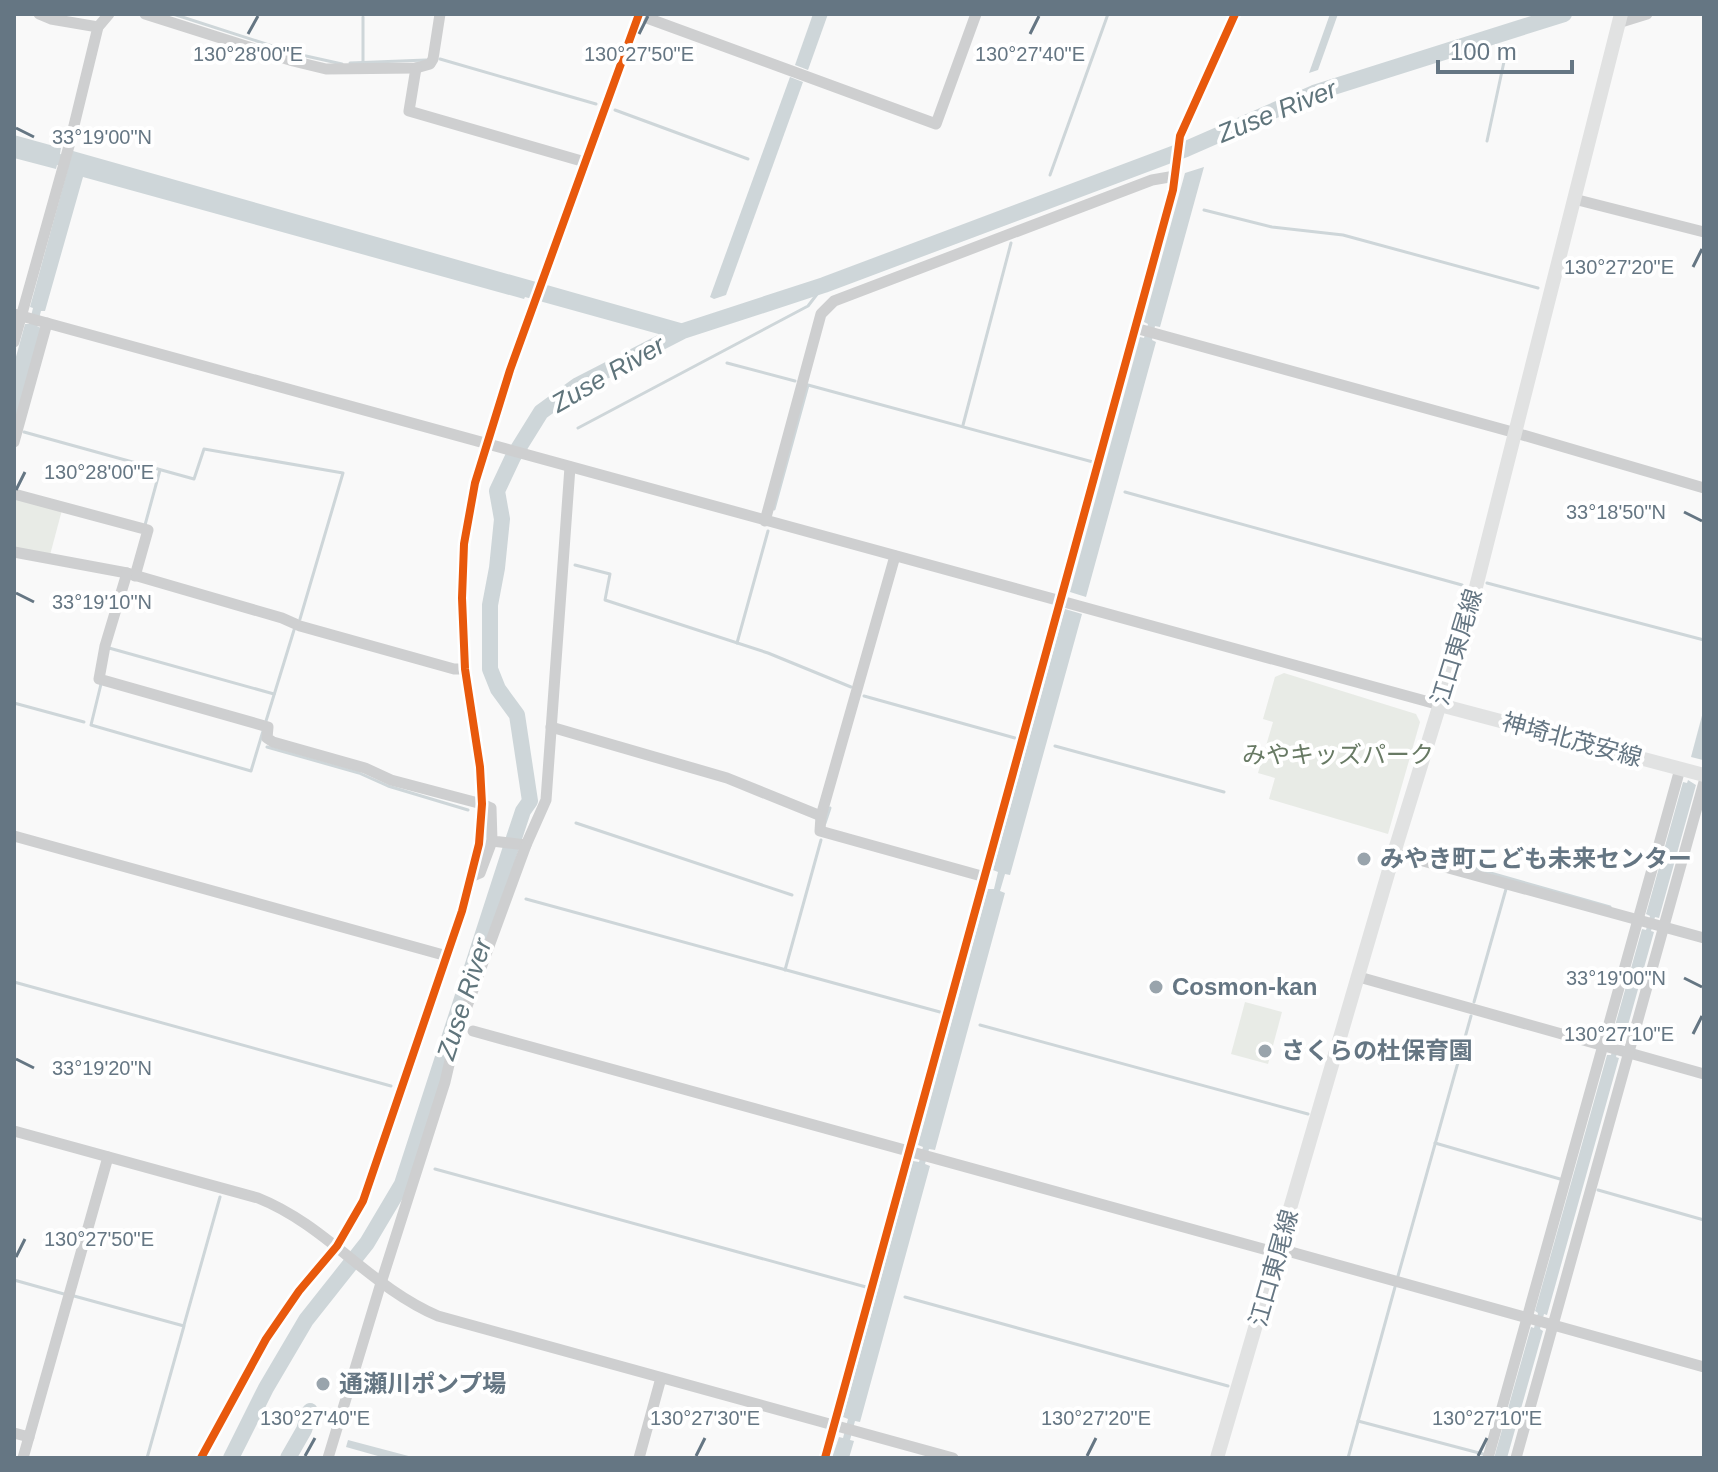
<svg xmlns="http://www.w3.org/2000/svg" width="1718" height="1472" font-family="Arial,'Noto Sans JP',sans-serif">
	<style>
		.green { fill: #e8ebe6 }
		.water { fill: #ced6d9 }
		.lines { fill: none; stroke-linecap: round; stroke-linejoin: round }
		.stream { stroke: #ced6d9; stroke-width: 3 }
		.river { stroke: #ced6d9; stroke-width: 16 }
		.minor { stroke: #cecfd0; stroke-width: 11 }
		.major { stroke: #e1e2e2; stroke-width: 14 }
		.cycleway-casing { stroke: #fff; stroke-width: 13 }
		.cycleway { stroke: #e8590c; stroke-width: 8 }
		.ticks { fill: none; stroke: #657683; stroke-width: 3 }
		.poi-dot { fill: #99a4ac; stroke: #fff; stroke-width: 3 }
		.labels { text-anchor: middle; stroke-width: 8; stroke-linejoin: round; paint-order: stroke }
		.street-label { font-size: 24px; fill: #657683; stroke: #fff }
		.park-label { font-size: 24px; fill: #687a64; stroke: #fff }
		.poi-label { font-size: 24px; font-weight: bold; fill: #657683; stroke: #fff; text-anchor: start }
		.water-label { font-size: 26px; font-style: italic; fill: #60757c; stroke: #fff }
		.ticks-label { font-size: 20px; text-anchor: middle; fill: #657683; stroke: #fff; stroke-width: 8; stroke-linejoin: round; paint-order: stroke }
	</style>
	<rect width="100%" height="100%" fill="#f9f9f9"/>
	<g class="green">
		<path d="M14,497L62,510L50,555L14,548Z"/>
		<path d="M1284,673L1416,714L1420,722L1388,834L1269,799L1275,778L1258,773L1273,722L1263,719L1275,677Z"/>
		<path d="M1245,1002L1282,1012L1268,1064L1231,1054Z"/>
	</g>
	<g class="water">
		<path d="M813,14H828L808,70L795,65Z"/>
		<path d="M1330,14H1338L1318,70L1309,73Z"/>
		<path d="M790,77L803,82L726,295L714,299L710,297Z"/>
		<path d="M14,135L61,148L60,154L70,157L73,151L688,325L662,335L525,297L524,299L83,177L45,311H41L37,326L41,328L14,424V364L25,324H29L33,308L30,307L68,168L57,165L56,169L14,158Z"/>
		<path d="M1204,167L1160,327L1155,326L1152,340L1156,342L1086,597L1070,592L1140,337L1144,338L1148,324L1144,322L1185,173Z"/>
		<path d="M1065,609L1082,614L1010,875L1005,874L1000,891L1005,893L935,1150L929,1149L925,1164L930,1166L860,1422L855,1421L850,1440L854,1441L849,1458H832L839,1437L843,1438L848,1419L843,1417L913,1161L919,1162L923,1147L918,1145L988,889H994L998,872L993,870Z"/>
		<path d="M1704,708V755L1703,760L1691,757Z"/>
		<path d="M1688,780L1696,785L1659,918L1655,917L1651,931L1654,932L1623,1043H1620L1616,1057L1619,1058L1547,1315L1544,1314L1540,1329L1543,1331L1507,1458H1494L1531,1327L1534,1328L1538,1313L1535,1311L1607,1055H1611L1615,1041L1611,1040L1642,929L1646,930L1650,916L1646,914L1683,782L1687,783Z"/>
		<path d="M348,1440L416,1458H385L346,1447Z"/>
	</g>
	<g class="lines">
		<g class="stream">
			<path d="M173,14L297,54L342,64"/>
			<path d="M363,17V62"/>
			<path d="M440,59L596,104"/>
			<path d="M350,63L426,60"/>
			<path d="M615,110L748,159"/>
			<path d="M1487,141L1505,57"/>
			<path d="M1050,175L1108,14"/>
			<path d="M1204,210L1272,227L1343,235L1538,288"/>
			<path d="M673,329L683,331"/>
			<path d="M727,363L795,381"/>
			<path d="M963,425L1011,243"/>
			<path d="M578,428L808,306L824,285"/>
			<path d="M24,432L194,479L204,449L343,473L300,619"/>
			<path d="M1125,492L1462,585"/>
			<path d="M774,509L808,385L1093,462"/>
			<path d="M145,525L160,470"/>
			<path d="M575,565L610,574L605,600L768,653L851,687"/>
			<path d="M1487,583L1704,640"/>
			<path d="M737,643L768,531"/>
			<path d="M109,648L274,694"/>
			<path d="M101,684L91,725L251,771L263,731"/>
			<path d="M864,696L1015,738"/>
			<path d="M14,703L84,722"/>
			<path d="M266,721L294,630"/>
			<path d="M1055,746L1224,792"/>
			<path d="M267,747L359,773L388,786L468,810"/>
			<path d="M576,823L792,895"/>
			<path d="M825,823L830,808"/>
			<path d="M1410,850L1610,907"/>
			<path d="M526,899L940,1012"/>
			<path d="M785,970L821,840"/>
			<path d="M14,982L391,1086"/>
			<path d="M1474,1002L1506,889"/>
			<path d="M980,1025L1308,1114"/>
			<path d="M1435,1143L1560,1179"/>
			<path d="M435,1169L866,1287"/>
			<path d="M1598,1190L1704,1220"/>
			<path d="M1398,1276L1471,1016"/>
			<path d="M14,1280L64,1294"/>
			<path d="M74,1296L184,1326L147,1458"/>
			<path d="M905,1297L1228,1386"/>
			<path d="M184,1325L220,1197"/>
			<path d="M1358,1421L1483,1454"/>
			<path d="M1348,1458L1395,1287"/>
		</g>
		<g class="river">
			<path d="M231,1458L266,1388L306,1320L367,1243L402,1184L514,838L523,811L530,801L517,715L498,689L490,669V605L497,568L502,519L497,491L513,457L541,412L578,385L683,331L824,285L1186,149L1314,93L1564,14"/>
			<path d="M288,1458L304,1430L310,1411"/>
		</g>
		<g class="minor">
			<path d="M39,14L51,19L98,27"/>
			<path d="M145,14L293,61L326,69L416,68L430,64L433,59L440,14"/>
			<path d="M636,14L936,124L976,14"/>
			<path d="M1618,23L1647,14"/>
			<path d="M416,68L409,111L585,162"/>
			<path d="M1574,199L1704,232"/>
			<path d="M14,314L1440,705"/>
			<path d="M1135,328L1516,433L1704,488"/>
			<path d="M14,342L69,146L98,27L109,14"/>
			<path d="M14,442L47,323"/>
			<path d="M14,494L148,530L135,576"/>
			<path d="M765,521L821,314L834,301L1152,180L1175,176"/>
			<path d="M14,552L127,573L282,618L300,626L454,669H465"/>
			<path d="M895,556L821,816L820,831L985,877"/>
			<path d="M127,573L105,646L99,679L268,727L267,738L273,742L365,768L391,780L482,804L491,808L492,841L526,845"/>
			<path d="M551,727L727,778L821,816"/>
			<path d="M14,836L447,956"/>
			<path d="M1394,853L1704,938"/>
			<path d="M473,876L480,873L492,841"/>
			<path d="M1359,977L1704,1074"/>
			<path d="M473,1031L1267,1250L1291,1252L1704,1367"/>
			<path d="M14,1131L258,1198C326,1225 370,1287 438,1316L953,1458"/>
			<path d="M14,1433L29,1437"/>
			<path d="M23,1458L108,1157"/>
			<path d="M201,1458L266,1339L299,1291L337,1246L363,1201L462,911L479,844L482,804L480,767L465,669L462,598L464,544L475,483L510,370L639,14"/>
			<path d="M328,1458L381,1283L445,1082L455,1039L526,845L546,800L570,467"/>
			<path d="M639,1458L661,1378"/>
			<path d="M825,1458L1173,190L1180,136L1235,14"/>
			<path d="M1488,1458L1680,769"/>
			<path d="M1516,1458L1704,782"/>
		</g>
		<g class="major">
			<path d="M1440,705L1704,775"/>
			<path d="M1217,1458L1394,853L1476,587L1621,14"/>
		</g>
		<g class="cycleway-casing">
			<g id="cycleway">
				<path d="M201,1458L266,1339L299,1291L337,1246L363,1201L462,911L479,844L482,804L480,767L465,669L462,598L464,544L475,483L510,370L639,14"/>
				<path d="M825,1458L1173,190L1180,136L1235,14"/>
			</g>
		</g>
		<use href="#cycleway" class="cycleway"/>
	</g>
	<path class="ticks" d="M248,34L258,16M639,34L648,16M1030,34L1039,16M16,128L34,137M1693,267L1702,249M16,490L25,472M1684,512L1702,521M16,593L34,602M1684,978L1702,987M1693,1034L1702,1016M16,1059L34,1068M16,1257L25,1239M305,1456L315,1438M696,1456L705,1438M1087,1456L1096,1438M1478,1456L1487,1438"/>
	<g class="poi-dot">
		<circle cx="1364" cy="859" r="8"/>
		<circle cx="1156" cy="987" r="8"/>
		<circle cx="1265" cy="1051" r="8"/>
		<circle cx="323" cy="1384" r="8"/>
	</g>
	<g class="labels">
		<g class="street-label">
			<text transform="translate(1457 647) rotate(-73)" y="8">江口東尾線</text>
			<text transform="translate(1572 740) rotate(15)" y="8">神埼北茂安線</text>
			<text transform="translate(1274 1268) rotate(-74)" y="8">江口東尾線</text>
		</g>
		<g class="park-label">
			<text x="1338" y="763">みやキッズパーク</text>
		</g>
		<g class="poi-label">
			<text x="1380" y="867">みやき町こども未来センター</text>
			<text x="1172" y="995">Cosmon-kan</text>
			<text x="1281" y="1059">さくらの杜保育園</text>
			<text x="339" y="1392">通瀬川ポンプ場</text>
		</g>
		<g class="water-label">
			<text transform="translate(1277 111) rotate(-22)" y="9">Zuse River</text>
			<text transform="translate(608 374) rotate(-30)" y="9">Zuse River</text>
			<text transform="translate(464 999) rotate(-72)" y="9">Zuse River</text>
		</g>
	</g>
	<g class="ticks-label">
		<text x="248" y="61">130°28'00"E</text>
		<text x="639" y="61">130°27'50"E</text>
		<text x="1030" y="61">130°27'40"E</text>
		<text x="102" y="144">33°19'00"N</text>
		<text x="1619" y="274">130°27'20"E</text>
		<text x="99" y="479">130°28'00"E</text>
		<text x="1616" y="519">33°18'50"N</text>
		<text x="102" y="609">33°19'10"N</text>
		<text x="1616" y="985">33°19'00"N</text>
		<text x="1619" y="1041">130°27'10"E</text>
		<text x="102" y="1075">33°19'20"N</text>
		<text x="99" y="1246">130°27'50"E</text>
		<text x="315" y="1425">130°27'40"E</text>
		<text x="705" y="1425">130°27'30"E</text>
		<text x="1096" y="1425">130°27'20"E</text>
		<text x="1487" y="1425">130°27'10"E</text>
	</g>
	<rect width="1718" height="1472" fill="none" stroke="#657683" stroke-width="32"/>
	<path d="M1438 60v12h134v-12" fill="none" stroke="#657683" stroke-width="4"/>
	<text x="1450" y="60" font-size="24" fill="#657683" stroke="#ffffff" stroke-width="6" paint-order="stroke">100 m</text>
</svg>
